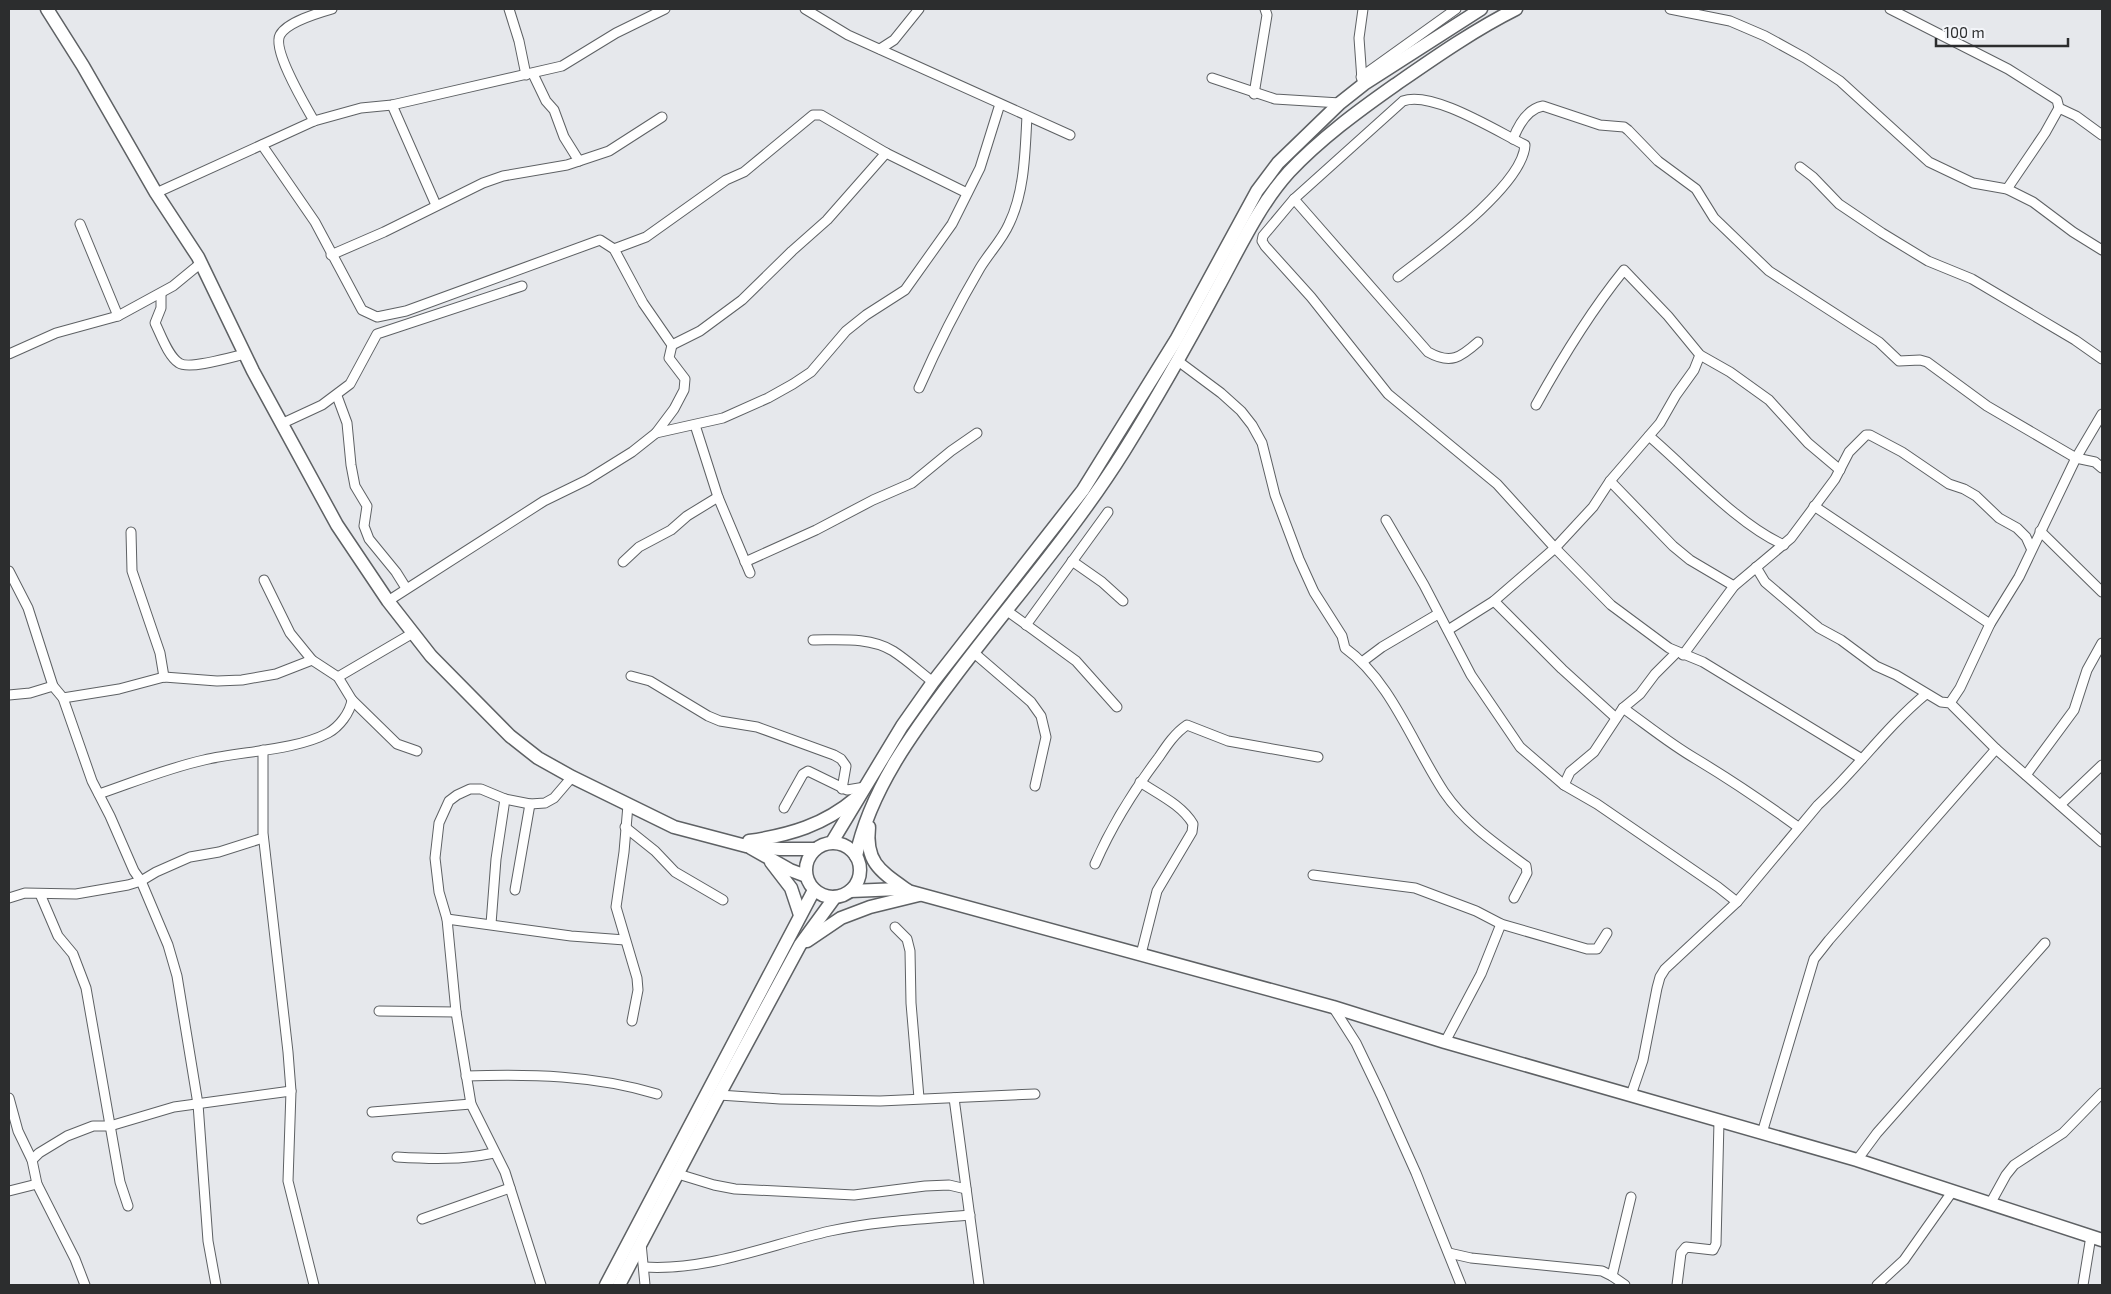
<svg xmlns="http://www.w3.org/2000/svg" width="2111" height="1294" font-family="'Exo 2',sans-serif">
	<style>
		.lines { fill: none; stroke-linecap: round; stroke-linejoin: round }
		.street-casing { stroke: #5e6164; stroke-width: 11 }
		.secondary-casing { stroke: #5e6164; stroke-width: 15 }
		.street { stroke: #fff; stroke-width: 9 }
		.secondary { stroke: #fff; stroke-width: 12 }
	</style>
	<rect width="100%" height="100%" fill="#e6e8ec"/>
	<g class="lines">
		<g class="street-casing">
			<g id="street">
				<path d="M509,9L519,41L526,75"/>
				<path d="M805,9L848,35L1070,135"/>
				<path d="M1670,9L1730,21L1765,36L1805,58L1840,81L1929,162L1973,183L2007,189L2033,202L2073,232L2102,250"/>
				<path d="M1890,9L2008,69L2057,100L2059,108L2045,133L2007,189"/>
				<path d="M880,49L894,40L919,9"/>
				<path d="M533,74L546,101L554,110L564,137L579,161"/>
				<path d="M1361,77L1456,9"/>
				<path d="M1212,78L1275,99L1340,103"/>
				<path d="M1362,80L1359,38L1363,9"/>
				<path d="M1254,94L1267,15L1265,9"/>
				<path d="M392,105L436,205"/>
				<path d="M2059,108L2076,116L2102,135"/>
				<path d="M314,121C305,105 272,50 280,35C287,22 318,13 332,9"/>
				<path d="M1513,139C1518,126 1527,109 1543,106L1600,125L1624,127L1628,130L1658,161L1696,189L1714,218L1769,271L1879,342L1899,361L1920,360L1927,362L1987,406L2076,458L2095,462L2102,468"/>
				<path d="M262,145L315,222L362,310L377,317L406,311L600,240L614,249L643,303L672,345L669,358L685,379L684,390L674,409L656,433L632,452L587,480L544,501L388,601"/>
				<path d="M1800,167L1813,177L1839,204L1882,233L1928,261L1972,279L2075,340L2102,359"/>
				<path d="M156,193L314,121L361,108L392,105L562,66L616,33L665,9"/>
				<path d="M1294,199L1403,101C1432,90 1498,132 1525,145C1523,186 1429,253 1398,277"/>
				<path d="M80,224L118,316"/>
				<path d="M614,249L646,237L726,180L744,172L813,115H821L886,153L967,193"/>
				<path d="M331,255L384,232L483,183L503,176L567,165L609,151L662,117"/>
				<path d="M161,294V308L155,323C161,335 168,356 179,363C189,370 232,357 245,354"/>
				<path d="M1478,342C1461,357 1451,365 1428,352L1294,199L1263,236L1262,241L1265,246L1311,297L1388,394L1497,484L1555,548L1611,605L1669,648L1703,662L1862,759"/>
				<path d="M672,345L700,331L742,300L792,251L827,220L886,153"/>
				<path d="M9,354L56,333L118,316L173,286L201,263"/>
				<path d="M1178,361L1221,393L1241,411L1252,425L1262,443L1275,495L1299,559L1314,592L1342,636L1345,648C1391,681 1413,745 1444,792C1465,823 1496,844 1526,866L1527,873L1514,898"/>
				<path d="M919,388C937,347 957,307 980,268C989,253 1002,240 1009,224C1025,191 1025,151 1027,116"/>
				<path d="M337,396L347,423L351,465L355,486L367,506L364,526L369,539L396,572L406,588"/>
				<path d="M1536,405C1562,358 1590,312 1624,270L1668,316L1700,355L1730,372L1769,400L1808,443L1840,470"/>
				<path d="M281,424L322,405L350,384L377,334L522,286"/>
				<path d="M695,425L718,497L750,573"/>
				<path d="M656,433L723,418L768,398L793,384L811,372L846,331L866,315L905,290L952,224L980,168L1000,104"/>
				<path d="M1649,436C1689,470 1737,524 1784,545"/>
				<path d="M1610,481L1673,546L1690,560L1734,586"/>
				<path d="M1814,506L1990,624"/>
				<path d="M1386,520L1424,585L1471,675L1520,747L1564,785L1597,804L1718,887L1737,902"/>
				<path d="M2040,531L2102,592"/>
				<path d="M131,532L132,571L160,653L164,677"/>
				<path d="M1072,561L1102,582L1123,601"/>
				<path d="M623,562L639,547L671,530L687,516L718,497"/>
				<path d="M745,562L816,530L873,500L912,483L951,451L977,433"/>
				<path d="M1756,567L1765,582L1819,628L1841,640L1876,666L1896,675L1941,702L1950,703L1996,749L2102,842"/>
				<path d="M9,571L28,608L53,686L63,698L92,781L110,816L134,871L141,881L168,945L177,976L198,1104L208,1241L216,1285"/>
				<path d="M264,580L290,633L312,660L338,677L352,700L397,744L417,751"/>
				<path d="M1494,601L1562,669L1616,718"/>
				<path d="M1006,610L1076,661L1117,707"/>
				<path d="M1026,625L1108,512"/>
				<path d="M1448,630L1494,601L1555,548L1593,507L1610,481L1660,423L1676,395L1694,370L1700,355"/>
				<path d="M813,640C840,640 870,637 893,651C907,660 920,672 933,682"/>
				<path d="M973,652L1031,702L1041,716L1046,737L1035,786"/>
				<path d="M1683,655L1734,586L1791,538L1835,479L1849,452L1866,435H1870L1902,452L1949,484L1964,489L1976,496L1999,518L2017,528L2026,537L2031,548"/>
				<path d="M1362,662L1382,647L1438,614"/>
				<path d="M631,676L650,681L708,716L720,721L757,727L834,755L841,759L846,766L842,789"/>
				<path d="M338,677L413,633"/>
				<path d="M9,695L30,693L53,686"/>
				<path d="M63,698L119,689L164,677L217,681L242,680L276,674L312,660"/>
				<path d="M1950,703L1960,688L1990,624L2019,577L2076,458L2102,414"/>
				<path d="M1623,708C1647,725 1670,744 1696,759C1731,780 1765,803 1798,827"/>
				<path d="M263,750V833L288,1052L291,1091L288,1181L314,1285"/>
				<path d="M2026,775L2074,710L2087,670L2102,643"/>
				<path d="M1140,782C1158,794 1182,805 1193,824L1192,832L1157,891L1141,954"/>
				<path d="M1564,785L1570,772L1594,752L1623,708L1640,694L1655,674L1676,653"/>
				<path d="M99,794C134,782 168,768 204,760C241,751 294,751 328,733C339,727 350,713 352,700"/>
				<path d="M628,805L624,852L616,907L637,978L638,990L632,1021"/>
				<path d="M2060,805L2102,765"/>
				<path d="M784,808L803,774L808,771L847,790L865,787"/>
				<path d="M625,827L655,851L675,872L723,900"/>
				<path d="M1095,864C1112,825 1134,790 1159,757C1167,745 1175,733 1187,725L1228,741L1318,757"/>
				<path d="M1313,875L1415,888L1476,911L1501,924L1587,949H1597L1607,933"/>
				<path d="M515,890L530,804"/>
				<path d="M40,894L58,936L73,954L86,988L120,1182L128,1206"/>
				<path d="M9,898L25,893L76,894L128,885L141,881L156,872L190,857L219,852L263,838"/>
				<path d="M447,919L571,936L625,940"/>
				<path d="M491,924L496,859L505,799"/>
				<path d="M895,927L907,939L910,951L911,1003L919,1098"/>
				<path d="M1333,1007L1356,1043L1381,1095L1416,1173L1461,1285"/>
				<path d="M379,1011L456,1012"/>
				<path d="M1445,1042L1481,974L1501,924"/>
				<path d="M466,1076C531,1074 594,1075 657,1094"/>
				<path d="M719,1095L780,1099L880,1101L1035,1094"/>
				<path d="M1631,1095L1643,1060L1657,988L1660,977L1665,969L1737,902L1818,805C1856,770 1886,727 1926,694"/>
				<path d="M9,1098L18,1131L32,1160L37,1184L75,1259L85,1285"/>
				<path d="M954,1098L979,1285"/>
				<path d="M372,1112L471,1104"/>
				<path d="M1762,1133L1814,959L1829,940L1996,749"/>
				<path d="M397,1157C430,1159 461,1160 494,1153"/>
				<path d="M32,1160L39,1153L67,1136L93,1126H110L174,1107L291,1091"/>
				<path d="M1857,1160L1877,1133L2045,943"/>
				<path d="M678,1174L714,1185L735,1189L854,1195L925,1186L949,1185L966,1189"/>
				<path d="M9,1191L37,1184"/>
				<path d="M1990,1204L2006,1175L2014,1165L2063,1133L2102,1093"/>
				<path d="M422,1219L510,1188"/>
				<path d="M641,1243L645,1285"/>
				<path d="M1449,1253L1471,1258L1602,1271L1612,1276L1625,1285"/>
				<path d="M644,1267C709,1271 768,1245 830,1231C876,1221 923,1219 970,1215"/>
				<path d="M1612,1276L1631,1197"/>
				<path d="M541,1285L505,1172L471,1104L456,1012L447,919L439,892L435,858L439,823L449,801L457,795L470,789H481L505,799L530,804L545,803L554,798L572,777"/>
				<path d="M1677,1285L1681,1253L1686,1247L1713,1250L1716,1244L1719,1121"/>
				<path d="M1877,1285L1904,1260L1952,1192"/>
				<path d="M2083,1285L2091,1236"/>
			</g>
		</g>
		<g class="secondary-casing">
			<g id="secondary">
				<path d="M47,9L83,66L156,193L198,257L253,371L337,525L388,601L431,656L510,736L538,758L572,777L674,827L746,846L780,849H815"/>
				<path d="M869,827C865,862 880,871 907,890"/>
				<path d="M749,841C790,835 824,825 856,798"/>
				<path d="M832,842L902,726L933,682L1083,490L1176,340L1257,191L1278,163L1340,103L1364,84L1481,9"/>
				<circle cx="833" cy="870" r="27"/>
				<path d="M751,848L790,870L806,876"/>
				<path d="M856,856C870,790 913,732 953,679C1010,603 1074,531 1124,451C1157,398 1188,343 1217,289C1239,249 1259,205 1289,172C1320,139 1358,111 1395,85C1434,58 1474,30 1516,9"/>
				<path d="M771,862L791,888L800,915"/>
				<path d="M850,891L900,889L908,891L1333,1007L1445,1042L1857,1160L2102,1240"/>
				<path d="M807,941L841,918L870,907L919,895"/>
				<path d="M606,1285L814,890"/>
				<path d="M619,1285L719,1095L800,945L835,897"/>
			</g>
		</g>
		<use href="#street" class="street"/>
		<use href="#secondary" class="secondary"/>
	</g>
	<rect width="2111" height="1294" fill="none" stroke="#2c2d2e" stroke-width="20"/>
	<path d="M1936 38v8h132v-8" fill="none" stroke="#2c2d2e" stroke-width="2.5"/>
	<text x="1944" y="38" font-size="15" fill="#2c2d2e" stroke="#f3f5f9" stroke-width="4" paint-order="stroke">100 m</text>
</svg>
